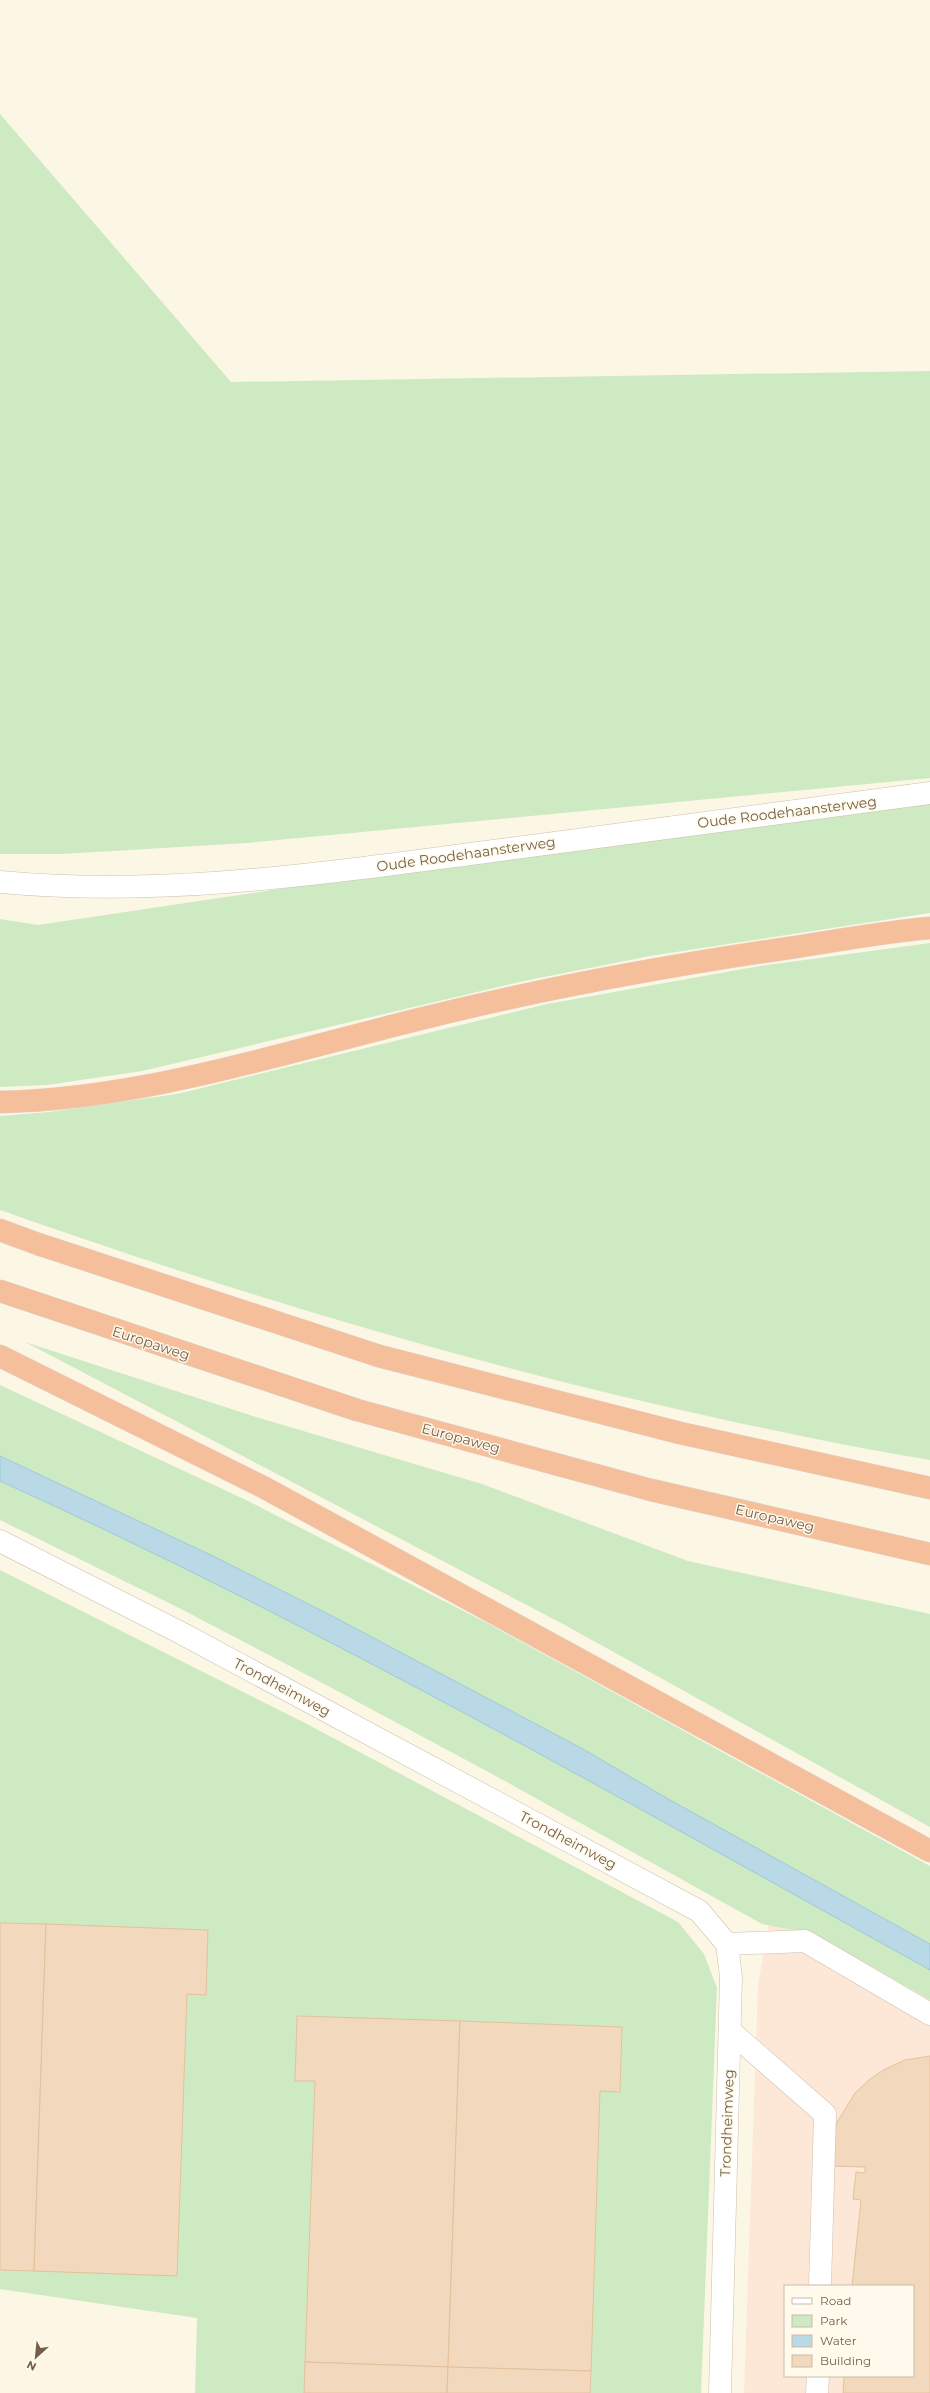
<svg xmlns="http://www.w3.org/2000/svg" width="930" height="2393" font-family="Montserrat,sans-serif">
	<style>
		.commercial { fill: #fde8d8; fill-rule: evenodd }
		.green { fill: #ceeac3 }
		.water { fill: #b9d9e6; stroke: #9fc7d8 }
		.building { fill: #f2d8bc; stroke: #e4c19c }
		.lines { fill: none; stroke-linecap: round; stroke-linejoin: round }
		.lane-casing { stroke: #cebfab; stroke-width: 23 }
		.street-casing { stroke: #cebfab; stroke-width: 23 }
		.highway-casing { stroke: #dbd5d0; stroke-width: 23 }
		.lane { stroke: #fff; stroke-width: 22 }
		.street { stroke: #fff; stroke-width: 22 }
		.highway { stroke: #f6bf9b; stroke-width: 22 }
		.labels { text-anchor: middle; stroke-width: 3; stroke-linejoin: round; paint-order: stroke }
		.street-label { font-size: 14px; fill: #755f4a; stroke: #fffaeb }
	</style>
	<rect width="100%" height="100%" fill="#fcf6e5"/>
	<path class="commercial" d="M774,1893L930,1984V2393H744L758,1986ZM785,2286H913V2376H785Z"/>
	<g class="green">
		<path d="M0,114L231,382L930,371V778L247,843L62,854H0Z"/>
		<path d="M930,804V913L650,956L524,981L142,1071L47,1085L0,1087V919L38,925L340,880Z"/>
		<path d="M930,943V1460C860,1449 790,1434 721,1419C476,1366 236,1293 0,1210V1116L49,1112L177,1094L547,1004L760,966Z"/>
		<path d="M25,1342L256,1417L482,1484L688,1561L930,1614V1827L563,1624Z"/>
		<path d="M0,1385L246,1500L489,1624L930,1866V1944L670,1800L583,1749L334,1617L215,1557L0,1456Z"/>
		<path d="M0,1481C320,1625 623,1800 930,1970V2000L814,1934L762,1924L505,1781L330,1687L179,1608L0,1520Z"/>
		<path d="M0,1570L307,1724L678,1922L704,1954L717,1988L701,2393H195L197,2318L0,2289Z"/>
	</g>
	<path class="water" d="M0,1456L215,1557L334,1617L583,1749L670,1800L930,1944V1970C623,1800 320,1626 0,1481Z"/>
	<g class="building">
		<path d="M0,1923L46,1924L34,2271L0,2270Z"/>
		<path d="M46,1924L208,1930L206,1995L187,1994L177,2276L34,2271Z"/>
		<path d="M297,2016L460,2021L448,2367L305,2362L315,2081H295Z"/>
		<path d="M460,2021L622,2027L620,2092L600,2091L591,2371L448,2367Z"/>
		<path d="M930,2056V2393H843L844,2376H913V2286H852L861,2200L853,2199L856,2172L865,2173V2167L827,2166L836,2124L855,2093L870,2079L885,2069L905,2060Z"/>
		<path d="M305,2362L448,2367L447,2393H304Z"/>
		<path d="M448,2367L591,2371L590,2393H447Z"/>
	</g>
	<g class="lines">
		<g class="lane-casing">
			<g id="lane">
				<path d="M727,1944L805,1941L930,2014"/>
				<path d="M730,2031L825,2114L820,2286"/>
				<path d="M817,2393L818,2376"/>
			</g>
		</g>
		<g class="street-casing">
			<g id="street">
				<path d="M0,882C160,897 319,874 478,853C628,833 779,813 930,793"/>
				<path d="M0,1541L183,1634L699,1911L727,1944L731,1977L720,2393"/>
			</g>
		</g>
		<g class="highway-casing">
			<g id="highway">
				<path d="M0,1102C144,1099 285,1052 424,1018C545,988 666,966 789,948C836,941 883,932 930,928"/>
				<path d="M0,1230L38,1244L379,1356L680,1433L930,1488"/>
				<path d="M0,1291L357,1410L651,1490L930,1554"/>
				<path d="M0,1356L265,1488L930,1851"/>
			</g>
		</g>
		<use href="#lane" class="lane"/>
		<use href="#street" class="street"/>
		<use href="#highway" class="highway"/>
	</g>
	<g class="labels">
		<g class="street-label">
			<text transform="translate(787 812) rotate(-7)" y="5">Oude Roodehaansterweg</text>
			<text transform="translate(466 854) rotate(-8)" y="5">Oude Roodehaansterweg</text>
			<text transform="translate(151 1343) rotate(18)" y="5">Europaweg</text>
			<text transform="translate(461 1438) rotate(15)" y="5">Europaweg</text>
			<text transform="translate(775 1518) rotate(13)" y="5">Europaweg</text>
			<text transform="translate(282 1687) rotate(28)" y="5">Trondheimweg</text>
			<text transform="translate(568 1840) rotate(28)" y="5">Trondheimweg</text>
			<text transform="translate(727 2123) rotate(-88)" y="5">Trondheimweg</text>
		</g>
	</g>
	<rect x="784" y="2285" width="130" height="92" fill="#fffaeb" stroke="#c8bcab"/>
	<rect x="792" y="2298" width="20" height="6" fill="#ffffff" stroke="#c8bcab"/>
	<text x="820" y="2305" font-size="12" fill="#755f4a">Road</text>
	<rect x="792" y="2315" width="20" height="12" fill="#ceeac3" stroke="#c8bcab"/>
	<text x="820" y="2325" font-size="12" fill="#755f4a">Park</text>
	<rect x="792" y="2335" width="20" height="12" fill="#b9d9e6" stroke="#c8bcab"/>
	<text x="820" y="2345" font-size="12" fill="#755f4a">Water</text>
	<rect x="792" y="2355" width="20" height="12" fill="#f2d8bc" stroke="#c8bcab"/>
	<text x="820" y="2365" font-size="12" fill="#755f4a">Building</text>
	<g transform="translate(36 2357) rotate(207)" stroke="#fffaeb" stroke-width="3" paint-order="stroke">
	<path d="M0-3L7 15L0 10L-7 15Z" fill="#755f4a"/>
	<text y="-6" font-size="11" font-weight="bold" text-anchor="middle" fill="#755f4a">N</text>
	</g>
</svg>
